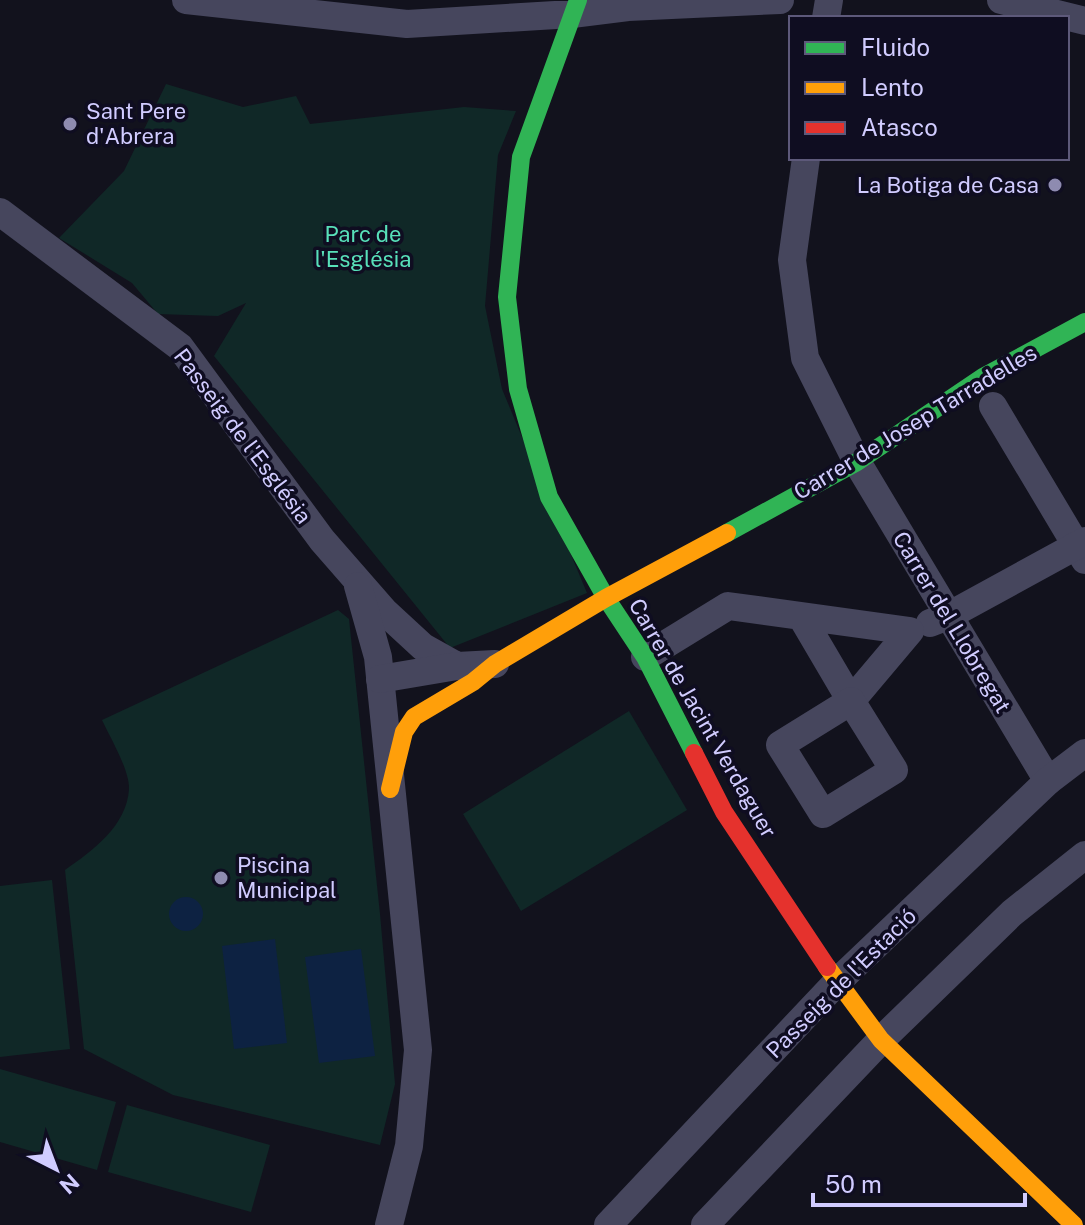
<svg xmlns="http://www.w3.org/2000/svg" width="1085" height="1225" font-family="'Public Sans',sans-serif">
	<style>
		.green { fill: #102827 }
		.water { fill: #0d2242 }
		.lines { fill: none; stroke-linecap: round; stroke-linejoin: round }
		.street { stroke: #46465d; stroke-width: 28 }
		.fast { stroke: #30b455; stroke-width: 18 }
		.slow { stroke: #ff9f0a; stroke-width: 18 }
		.jam { stroke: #e5322d; stroke-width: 18 }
		.poi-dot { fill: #8e8bb0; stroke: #0f0d21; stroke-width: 3 }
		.labels { text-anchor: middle; stroke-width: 7; stroke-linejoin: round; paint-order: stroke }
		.poi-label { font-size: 22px; fill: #d1ccff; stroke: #0f0d21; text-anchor: start }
		.park-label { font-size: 22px; fill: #58e0b9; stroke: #0f0d21 }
		.street-label { font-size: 22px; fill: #d1ccff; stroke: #0f0d21 }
	</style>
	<rect width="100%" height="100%" fill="#12121d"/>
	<g class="green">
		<path d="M166,84L243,107L296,96L310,124L464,107L516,111L498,155L485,306L502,389L587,593L450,648L214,356L246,303L218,316L158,314L132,283L59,238L124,171Z"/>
		<path d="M338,610L349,619L380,914L395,1084L380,1145L173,1095L84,1049L65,870C92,851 127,826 129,789C130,771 110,737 102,720Z"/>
		<path d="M629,711L687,810L521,911L463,814Z"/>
		<path d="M52,880L70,1049L0,1057V886Z"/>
		<path d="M0,1069L116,1102L97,1170L0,1142Z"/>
		<path d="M127,1105L270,1145L251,1212L108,1172Z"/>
	</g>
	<g class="water">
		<circle cx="186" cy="914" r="17"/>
		<path d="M275,939L287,1043L234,1049L222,946Z"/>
		<path d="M361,949L375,1056L319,1063L305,957Z"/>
	</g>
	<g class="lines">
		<g class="street">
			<path d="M186,0L407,24L572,14L628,7L780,0"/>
			<path d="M1001,0L1085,21"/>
			<path d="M826,18L829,0"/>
			<path d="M806,158L792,260L805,358L857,462L1048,781"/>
			<path d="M0,212L180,347L322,540L384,611L423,647L457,666L495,664"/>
			<path d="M993,406L1085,560"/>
			<path d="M358,586L378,657L418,1050L409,1146L389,1225"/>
			<path d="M930,623L948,616L1085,541"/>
			<path d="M645,657L728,606L910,631L851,701L801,616"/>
			<path d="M380,679L457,666"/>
			<path d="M851,701L894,770L823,814L780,745Z"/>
			<path d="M608,1225L837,982L1048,781L1085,753"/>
			<path d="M705,1225L881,1040L1012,913L1085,855"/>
		</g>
		<g class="fast">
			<path d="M578,0L521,157L507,297L518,389L549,497L606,598L645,657L694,753"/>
			<path d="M727,533L857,462L983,377L1085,322"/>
		</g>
		<g class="slow">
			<path d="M390,789L404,732L414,717L473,682L495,664L606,598L727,533"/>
			<path d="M827,967L881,1040L1074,1225"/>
		</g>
		<path class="jam" d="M694,753L724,812L827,967"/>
	</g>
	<g class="poi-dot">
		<circle cx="70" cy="124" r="8"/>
		<circle cx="1055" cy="185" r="8"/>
		<circle cx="221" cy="878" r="8"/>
	</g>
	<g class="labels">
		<g class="poi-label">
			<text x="86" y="119">Sant Pere<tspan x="86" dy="25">d'Abrera</tspan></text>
			<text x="1039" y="193" text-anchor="end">La Botiga de Casa</text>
			<text x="237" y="873">Piscina<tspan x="237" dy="25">Municipal</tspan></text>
		</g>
		<g class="park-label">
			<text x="363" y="242">Parc de<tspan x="363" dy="25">l'Església</tspan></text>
		</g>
		<g class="street-label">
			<text transform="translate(915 422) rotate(-31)" y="8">Carrer de Josep Tarradelles</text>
			<text transform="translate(243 436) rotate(53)" y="8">Passeig de l'Església</text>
			<text transform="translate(952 622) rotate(59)" y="8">Carrer del Llobregat</text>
			<text transform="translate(703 718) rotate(60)" y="8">Carrer de Jacint Verdaguer</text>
			<text transform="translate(841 983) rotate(-45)" y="8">Passeig de l'Estació</text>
		</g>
	</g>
	<rect x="789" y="16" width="280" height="144" fill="#0f0d21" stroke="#5d597a" stroke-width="2"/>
	<rect x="805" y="42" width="40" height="12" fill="#30b455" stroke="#5d597a" stroke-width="2"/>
	<text x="861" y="56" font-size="24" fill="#d1ccff">Fluido</text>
	<rect x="805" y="82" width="40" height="12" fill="#ff9f0a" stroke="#5d597a" stroke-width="2"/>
	<text x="861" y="96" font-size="24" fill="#d1ccff">Lento</text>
	<rect x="805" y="122" width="40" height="12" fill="#e5322d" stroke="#5d597a" stroke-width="2"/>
	<text x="861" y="136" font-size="24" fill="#d1ccff">Atasco</text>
	<g transform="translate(56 1169) rotate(138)" stroke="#0f0d21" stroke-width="6" paint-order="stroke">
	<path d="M0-6L14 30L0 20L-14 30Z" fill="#d1ccff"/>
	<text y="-12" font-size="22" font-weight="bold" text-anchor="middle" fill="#d1ccff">N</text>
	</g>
	<path d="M813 1193v12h212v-12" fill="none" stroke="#d1ccff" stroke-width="4"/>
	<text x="825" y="1193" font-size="24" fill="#d1ccff" stroke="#0f0d21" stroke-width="6" paint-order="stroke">50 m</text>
</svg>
